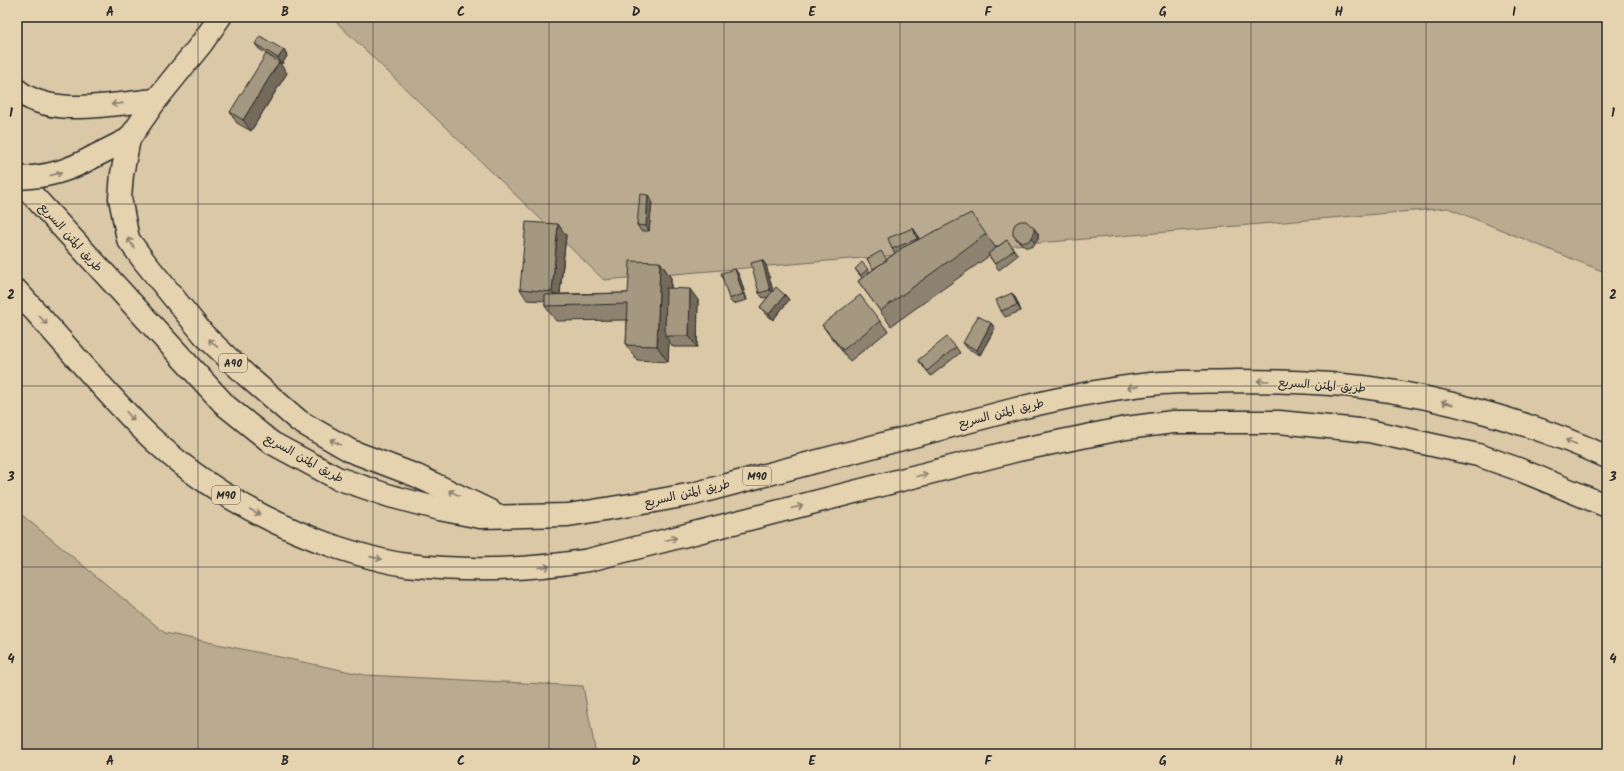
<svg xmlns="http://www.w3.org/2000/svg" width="1624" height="771" font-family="Kalam,'Playpen Sans Arabic',sans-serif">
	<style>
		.green { fill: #baab90; stroke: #726b5e }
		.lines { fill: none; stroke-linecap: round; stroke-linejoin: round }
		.secondary-casing { stroke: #2b2b2b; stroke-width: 25 }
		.motorway-casing { stroke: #2b2b2b; stroke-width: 25 }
		.secondary { stroke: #e5d2af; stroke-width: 22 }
		.motorway { stroke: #e5d2af; stroke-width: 22 }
		.motorway-bridge-casing { stroke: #2b2b2b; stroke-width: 25; stroke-linecap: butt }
		.motorway-bridge { stroke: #e5d2af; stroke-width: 22 }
		.wall { fill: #8d836f; stroke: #2b2b2b }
		.shaded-wall { fill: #736a5a; stroke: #2b2b2b }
		.building { fill: #a49881; stroke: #2b2b2b }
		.oneway { stroke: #887e6d }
		.grid { fill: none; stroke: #2b2b2b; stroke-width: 1; stroke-opacity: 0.55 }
		.labels { text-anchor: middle; stroke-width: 3; stroke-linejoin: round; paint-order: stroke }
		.shield { fill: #e5d2af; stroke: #635d53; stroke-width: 1 }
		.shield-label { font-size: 11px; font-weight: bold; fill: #2b2b2b }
		.street-label { font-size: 12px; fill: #2b2b2b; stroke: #e5d2af }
		.neatline { fill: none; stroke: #2b2b2b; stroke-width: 1.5 }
		.grid-label { font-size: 13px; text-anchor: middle; font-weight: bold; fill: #2b2b2b }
	</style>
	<rect width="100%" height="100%" fill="#dac8a7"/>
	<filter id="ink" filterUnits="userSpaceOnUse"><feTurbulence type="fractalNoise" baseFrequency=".025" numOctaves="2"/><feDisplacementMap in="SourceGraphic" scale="8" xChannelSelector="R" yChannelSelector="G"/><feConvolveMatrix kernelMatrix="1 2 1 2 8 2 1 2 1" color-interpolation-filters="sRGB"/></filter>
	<g filter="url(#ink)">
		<g class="green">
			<path d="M331,17H1607V273L1448,208L604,280Z"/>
			<path d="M17,511L165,633L365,675L583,686L596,754H17Z"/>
		</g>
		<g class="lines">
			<g class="secondary-casing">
				<path id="secondary" d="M156,100L202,43L220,17"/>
			</g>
			<g class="motorway-casing">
				<g id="motorway">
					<path d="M17,90C52,119 115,103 156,100"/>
					<path d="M156,100L129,139L122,174L120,198L128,239L144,261L204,335L247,376L299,421L351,451L417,476L490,511"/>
					<path d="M95,156L129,139"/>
					<path d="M17,178L226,406L272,443L337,478L390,496L439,509L480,517L568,515L649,502L693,494L1016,409C1061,398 1105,389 1151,384C1179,381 1208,382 1236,381C1278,381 1321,382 1363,387C1441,397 1536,424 1607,457"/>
					<path d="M17,291C58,336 97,383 139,426C194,482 265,523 339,548C361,555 384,562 407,565C468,572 529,570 589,560L1018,450L1126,428L1173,422H1279L1369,431L1478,455L1518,469L1607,506"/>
				</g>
			</g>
			<use href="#secondary" class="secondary"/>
			<use href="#motorway" class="motorway"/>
			<g class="motorway-bridge-casing">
				<path id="motorway-bridge" d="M17,178C48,177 68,171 95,156"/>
			</g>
			<use href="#motorway-bridge" class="motorway-bridge"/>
		</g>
		<g class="wall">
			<path d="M255,44L284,50L287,56L282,64L259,49Z"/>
			<path d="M287,73L251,131L237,123L230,112Z"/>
			<path d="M648,195L652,201L649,231H641L637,225Z"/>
			<path d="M913,228L917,234L919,240L986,234L996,248L1007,240L1018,255L999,270L989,256L891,326L858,281L862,278L855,269H868L870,272L874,269L867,259H887L895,253L892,249Z"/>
			<path d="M1034,228L1038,234V239L1035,244L1031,247H1025L1017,240L1013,235Z"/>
			<path d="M566,235L560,294L628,293L660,262L671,278V288L698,300L697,347H673L669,341L668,362L637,360L626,345L627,320L556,321L545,306V301L527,300L520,289Z"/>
			<path d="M762,260L766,265L773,291L785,295L789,300L773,320L764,312L760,307L768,297L763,298L759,293Z"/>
			<path d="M735,269L739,275L747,300L733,304L729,299Z"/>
			<path d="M1012,293L1016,299L1021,311L1005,317L1001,311Z"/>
			<path d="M880,321L888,331L850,361L830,336L822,325Z"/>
			<path d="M991,323L995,328L980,355L967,348L963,343Z"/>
			<path d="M956,347L960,353L931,376L918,360Z"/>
		</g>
		<g class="shaded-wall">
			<path d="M284,50L287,56L282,64L278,58Z"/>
			<path d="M279,62L287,73L251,131L243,120Z"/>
			<path d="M648,195L652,201L649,231L646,226Z"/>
			<path d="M558,224L566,235L559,302L552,292Z"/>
			<path d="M913,228L917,234L921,244L917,239Z"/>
			<path d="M1034,228L1038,234V239L1035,244L1032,238Z"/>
			<path d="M762,260L766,265L774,295L770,290Z"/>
			<path d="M660,262L671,278L669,336H665L669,341L668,362L657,346Z"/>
			<path d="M735,269L739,275L747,300L743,294Z"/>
			<path d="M690,289L698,300L697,347L689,336Z"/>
			<path d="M1012,293L1016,299L1021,311L1017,305Z"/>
			<path d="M785,295L789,300L773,320L769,314Z"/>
			<path d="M991,323L995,328L980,355L977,350Z"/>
		</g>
		<g class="building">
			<path d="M260,36L284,50L278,58L255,44Z"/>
			<path d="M266,54L279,62L243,120L230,112Z"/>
			<path d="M640,194L648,195L646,226L637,225Z"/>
			<path d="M971,213L986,234L880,311L858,281L902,248Z"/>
			<path d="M1020,221H1026L1034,228V233L1032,238L1027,242H1021L1013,235V229L1015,224Z"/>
			<path d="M526,222L558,224L552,292L520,289Z"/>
			<path d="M913,228L917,239L892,249L888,238Z"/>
			<path d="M1007,240L1014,250L995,264L988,254Z"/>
			<path d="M881,251L887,260L873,269L867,259Z"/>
			<path d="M762,260L770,290L759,293L751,263Z"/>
			<path d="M630,261L660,262L657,346L626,345L628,304L545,306V295L628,293Z"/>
			<path d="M862,262L868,269L861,275L855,269Z"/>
			<path d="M735,269L743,294L729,299L721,273Z"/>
			<path d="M776,287L785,295L769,314L760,307Z"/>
			<path d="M666,288L690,289L689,336H665Z"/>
			<path d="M1012,293L1017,305L1001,311L996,300Z"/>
			<path d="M860,295L880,321L843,350L822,325Z"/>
			<path d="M978,316L991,323L977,350L963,343Z"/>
			<path d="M947,337L956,347L927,371L918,360Z"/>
		</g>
		<defs><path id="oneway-shaft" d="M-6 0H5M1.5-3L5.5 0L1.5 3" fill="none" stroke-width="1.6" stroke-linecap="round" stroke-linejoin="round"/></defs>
		<g class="oneway">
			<use href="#oneway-shaft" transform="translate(117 104) rotate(174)"/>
			<use href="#oneway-shaft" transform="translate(56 174) rotate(-14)"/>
			<use href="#oneway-shaft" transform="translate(131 243) rotate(-121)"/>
			<use href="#oneway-shaft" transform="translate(43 320) rotate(48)"/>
			<use href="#oneway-shaft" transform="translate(213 343) rotate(-136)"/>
			<use href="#oneway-shaft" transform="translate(1263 381) rotate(180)"/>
			<use href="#oneway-shaft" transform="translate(1133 387) rotate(172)"/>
			<use href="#oneway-shaft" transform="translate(1447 403) rotate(-164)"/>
			<use href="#oneway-shaft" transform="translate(130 416) rotate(48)"/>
			<use href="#oneway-shaft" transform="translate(335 442) rotate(-152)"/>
			<use href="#oneway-shaft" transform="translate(1571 442) rotate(-158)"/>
			<use href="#oneway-shaft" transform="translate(922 475) rotate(-14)"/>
			<use href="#oneway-shaft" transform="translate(454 493) rotate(-153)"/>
			<use href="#oneway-shaft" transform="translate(797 507) rotate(-14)"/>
			<use href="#oneway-shaft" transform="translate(255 512) rotate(27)"/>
			<use href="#oneway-shaft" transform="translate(671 539) rotate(-14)"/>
			<use href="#oneway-shaft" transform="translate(376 558) rotate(13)"/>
			<use href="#oneway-shaft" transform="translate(544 567) rotate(-5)"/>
		</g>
	</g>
	<path class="grid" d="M198,17V754M373,17V754M549,17V754M724,17V754M900,17V754M1075,17V754M1251,17V754M1426,17V754M17,204H1607M17,386H1607M17,567H1607"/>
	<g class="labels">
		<g class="shield">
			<rect x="219" y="354" width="28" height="18" rx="3"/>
			<rect x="743" y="467" width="28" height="18" rx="3"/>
			<rect x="212" y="486" width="28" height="18" rx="3"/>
		</g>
		<g class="shield-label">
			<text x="233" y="367">A90</text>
			<text x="757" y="480">M90</text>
			<text x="226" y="499">M90</text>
		</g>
		<g class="street-label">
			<text transform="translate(71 237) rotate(48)" y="4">طريق المتن السريع</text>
			<text transform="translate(1322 385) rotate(4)" y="4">طريق المتن السريع</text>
			<text transform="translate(1001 413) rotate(-14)" y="4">طريق المتن السريع</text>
			<text transform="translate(304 458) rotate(29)" y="4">طريق المتن السريع</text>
			<text transform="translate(687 493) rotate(-13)" y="4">طريق المتن السريع</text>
		</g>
	</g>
	<rect width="1624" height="771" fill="none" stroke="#e5d2af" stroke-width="44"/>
	<rect x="22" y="22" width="1580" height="727" class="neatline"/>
	<g class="grid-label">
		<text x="110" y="16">A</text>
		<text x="285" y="16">B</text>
		<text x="461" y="16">C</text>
		<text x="636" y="16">D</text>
		<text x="812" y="16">E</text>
		<text x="988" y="16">F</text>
		<text x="1163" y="16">G</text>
		<text x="1339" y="16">H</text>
		<text x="1514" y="16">I</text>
		<text x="11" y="117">1</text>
		<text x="1613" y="117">1</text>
		<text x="11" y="299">2</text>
		<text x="1613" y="299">2</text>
		<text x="11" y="481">3</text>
		<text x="1613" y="481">3</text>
		<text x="11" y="663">4</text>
		<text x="1613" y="663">4</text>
		<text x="110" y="765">A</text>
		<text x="285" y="765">B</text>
		<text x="461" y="765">C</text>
		<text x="636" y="765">D</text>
		<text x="812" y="765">E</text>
		<text x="988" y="765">F</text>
		<text x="1163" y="765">G</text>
		<text x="1339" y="765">H</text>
		<text x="1514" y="765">I</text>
	</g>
</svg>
